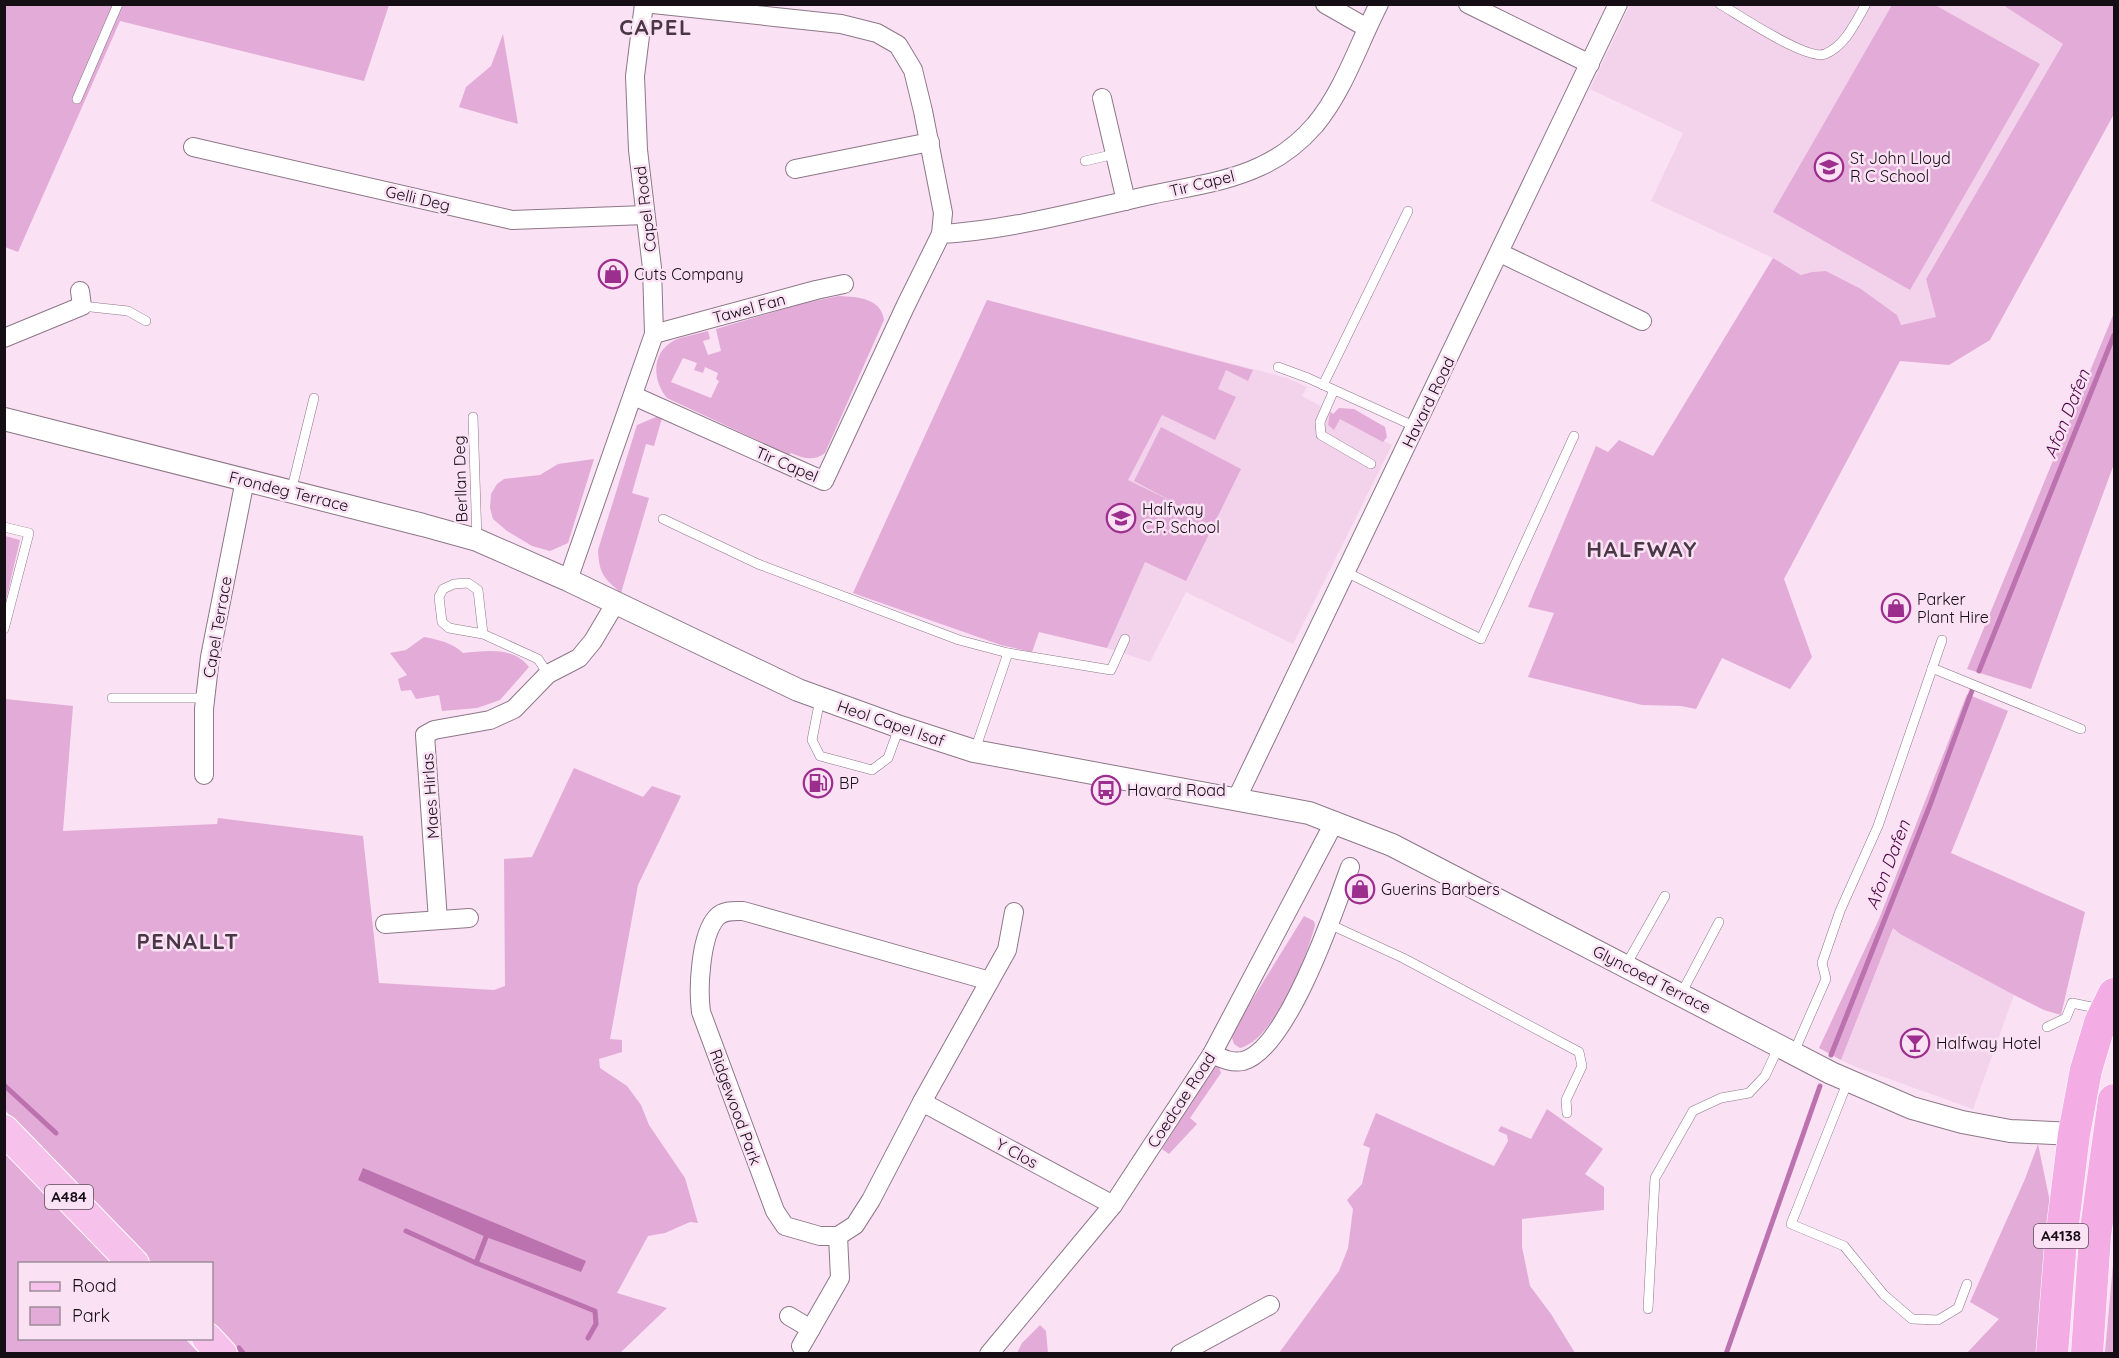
<svg xmlns="http://www.w3.org/2000/svg" width="2119" height="1358" font-family="Quicksand,sans-serif">
	<style>
		.built { fill: #f2d3eb }
		.green { fill: #e3abd7; fill-rule: evenodd }
		.water { fill: #bc72ae }
		.lines { fill: none; stroke-linecap: round; stroke-linejoin: round }
		.stream { stroke: #bc72ae; stroke-width: 5 }
		.service-casing { stroke: #8d7788; stroke-width: 10 }
		.minor-casing { stroke: #8d7788; stroke-width: 20 }
		.tertiary-casing { stroke: #8d7788; stroke-width: 24 }
		.primary-casing { stroke: #fff; stroke-width: 32 }
		.trunk-casing { stroke: #fff; stroke-width: 33 }
		.service { stroke: #fff; stroke-width: 9 }
		.minor { stroke: #fff; stroke-width: 18 }
		.tertiary { stroke: #fff; stroke-width: 22 }
		.primary { stroke: #f6c1eb; stroke-width: 30 }
		.trunk { stroke: #f3ace4; stroke-width: 32 }
		.labels { text-anchor: middle; stroke-width: 5; stroke-linejoin: round; paint-order: stroke }
		.shield { fill: #fae1f4; stroke: #5a4d58; stroke-width: 1.5 }
		.shield-label { font-size: 15px; font-weight: bold; fill: #160e15 }
		.poi-label { font-size: 16px; fill: #160e15; stroke: #fae1f4; text-anchor: start }
		.street-label { font-size: 16px; fill: #160e15; stroke: #fae1f4 }
		.water-label { font-size: 18px; font-style: italic; fill: #4d0644; stroke: #fae1f4 }
		.district-label { font-size: 22px; font-weight: bold; letter-spacing: 1.5px; fill: #4a3746; stroke: #fae1f4 }
	</style>
	<rect width="100%" height="100%" fill="#fae1f4"/>
	<g class="built">
		<path d="M1630,5H2003L2064,44L1926,278L1937,317L1900,325L1897,315L1861,289L1826,271L1812,272L1802,275L1773,258L1651,201L1683,133L1590,89Z"/>
		<path d="M987,300L1287,378L1307,387L1302,396L1392,445L1293,644L1186,592L1150,662L1107,648L1039,632L1032,652L1001,645L853,593Z"/>
		<path d="M1893,928L1900,934L2014,995L1973,1109L1856,1067L1841,1060Z"/>
	</g>
	<g class="green">
		<path d="M5,5H389L364,81L120,21L18,252L5,247Z"/>
		<path d="M1892,5H1935L2040,64L1910,290L1773,212Z"/>
		<path d="M2003,5H2114V114L1990,340L1949,365L1900,361L1784,579L1812,657L1790,689L1722,658L1696,709L1681,706L1642,705L1528,677L1554,613L1528,607L1596,446L1608,452L1619,440L1653,456L1773,258L1801,275L1812,272L1826,271L1861,289L1897,315L1901,325L1936,317L1926,279L2063,44Z"/>
		<path d="M503,34L518,124L459,107L466,87L491,66Z"/>
		<path d="M839,296C858,297 881,298 884,320L825,453C813,462 803,458 791,453L789,455L667,398C652,380 651,352 675,340C685,336 698,334 708,331L710,339L703,341L708,355L721,351L716,329L804,303ZM683,358L697,363L694,370L703,373L705,367L718,373L716,379L719,381L711,398L671,382Z"/>
		<path d="M987,300L1253,370L1248,381L1226,370L1218,389L1236,397L1215,440L1162,415L1128,480L1175,503L1134,481L1161,427L1241,469L1186,581L1145,562L1107,648L1039,632L1032,652L1001,645L853,593Z"/>
		<path d="M2114,313V464L2031,689L1967,669Z"/>
		<path d="M1339,408L1354,409L1385,427L1387,437L1383,442L1340,419L1334,430L1328,425L1330,412L1333,414Z"/>
		<path d="M656,417L662,418L654,446L646,444L632,493L649,498L621,593C604,578 599,574 598,550L637,425Z"/>
		<path d="M594,459L568,543L550,551L532,546L507,531L493,519L490,508L491,494L497,484L504,479L540,475L558,464Z"/>
		<path d="M5,536L20,540L5,604L4,536Z"/>
		<path d="M424,637C439,640 451,642 463,653C486,651 513,646 529,667L500,700L477,708L442,711L439,695L416,699L411,690L401,691L398,679L407,675L390,653L406,650Z"/>
		<path d="M1967,694L2008,711L1951,853L2085,912L2061,1015L2044,1010L2014,995L1900,934L1893,928L1841,1060L1819,1048L1879,919Z"/>
		<path d="M5,699L73,706L63,831L217,824L218,818L363,836L379,983L494,990L505,986L504,859L532,857L574,768L643,797L652,786L681,796L638,885L610,1039L622,1040V1052L599,1059L600,1068L627,1086L641,1105L649,1125L685,1178L698,1223L690,1222L665,1233L648,1236L617,1293L667,1308L620,1353H235L212,1329V1264L148,1263L5,1110Z"/>
		<path d="M1304,916L1314,921L1315,925C1307,957 1274,1040 1240,1048L1234,1044L1232,1038L1234,1029Z"/>
		<path d="M1217,1066L1219,1067L1221,1073L1190,1118L1197,1124L1169,1154L1162,1149L1214,1067Z"/>
		<path d="M1547,1109L1603,1149L1585,1174L1604,1187V1210L1522,1219V1247L1530,1286L1551,1314L1575,1353H1279L1339,1271L1348,1248L1353,1209L1347,1200L1362,1184L1370,1148L1363,1145L1376,1113L1494,1166L1508,1141L1507,1135L1498,1131L1501,1126L1531,1139Z"/>
		<path d="M2038,1144L2050,1202L2041,1353L1966,1354L1999,1319L1970,1302L2025,1179Z"/>
		<path d="M4,1150L113,1263L20,1264V1338L185,1339L199,1353H5Z"/>
		<path d="M2114,1254V1353H2105Z"/>
		<path d="M1040,1325L1046,1331L1048,1353H1017L1022,1343Z"/>
	</g>
	<path class="water" d="M363,1168L586,1261L581,1272L486,1237L358,1180Z"/>
	<g class="lines">
		<g class="stream">
			<path d="M1979,671L2114,335"/>
			<path d="M1831,1055L1930,805L1974,685"/>
			<path d="M4,1085L56,1133"/>
			<path d="M406,1231L476,1263L595,1311L596,1324L588,1338"/>
			<path d="M476,1263L486,1237"/>
			<path d="M239,1348L244,1354"/>
			<path d="M1726,1354L1820,1086"/>
		</g>
		<g class="service-casing">
			<g id="service">
				<path d="M1720,4C1739,15 1807,61 1825,54C1845,46 1855,23 1866,4"/>
				<path d="M77,99L118,4"/>
				<path d="M1085,161L1115,154"/>
				<path d="M82,306L128,311L146,321"/>
				<path d="M1278,367L1308,378L1416,427"/>
				<path d="M1323,385L1408,211"/>
				<path d="M1334,390L1320,422L1321,435L1371,464"/>
				<path d="M473,417L477,540"/>
				<path d="M291,492L314,398"/>
				<path d="M663,519L758,564L959,640L1008,653L1111,670L1125,639"/>
				<path d="M4,527L29,533L4,629"/>
				<path d="M1346,572L1481,639L1574,436"/>
				<path d="M483,634L478,590L468,583L454,584L443,589L439,597L442,622L449,628L483,634L538,659L548,674"/>
				<path d="M1932,668L2081,729"/>
				<path d="M112,698H206"/>
				<path d="M820,699L812,740L820,756L872,770L888,758L899,728"/>
				<path d="M975,750L1008,653"/>
				<path d="M1329,924L1403,958L1579,1052L1582,1066L1566,1100L1567,1113"/>
				<path d="M1626,965L1665,896"/>
				<path d="M1681,994L1719,922"/>
				<path d="M2047,1027L2066,1018L2072,1003L2101,1009"/>
				<path d="M1794,1052L1826,979L1822,963L1840,911L1878,826L1942,640"/>
				<path d="M1848,1081L1791,1224L1844,1246L1884,1295L1912,1319L1938,1320L1958,1308L1967,1284"/>
				<path d="M1648,1309L1655,1178L1693,1111L1721,1098L1749,1093L1765,1076L1779,1046"/>
			</g>
		</g>
		<g class="minor-casing">
			<g id="minor">
				<path d="M653,4L841,24L877,33L898,45L913,70L923,111L943,213L941,234"/>
				<path d="M1325,4L1367,28"/>
				<path d="M1468,4L1590,64"/>
				<path d="M1102,98L1126,201"/>
				<path d="M193,147L512,220L645,215"/>
				<path d="M795,169L930,142"/>
				<path d="M1500,253L1642,321"/>
				<path d="M654,334L816,290L844,284"/>
				<path d="M4,338L82,306L80,291"/>
				<path d="M634,396L824,481L905,307L941,234C1011,230 1083,210 1151,195C1187,187 1228,182 1261,166C1281,157 1301,141 1315,125C1344,90 1358,45 1379,4"/>
				<path d="M568,580L654,334L652,268L638,150L635,76L644,4"/>
				<path d="M204,775V709L210,657L245,480"/>
				<path d="M1236,800L1618,4"/>
				<path d="M438,920L425,735L434,730L490,720L514,709L548,674L579,658L593,641L615,604"/>
				<path d="M385,924L469,918"/>
				<path d="M990,981L743,911C734,911 724,910 717,917C700,935 698,989 701,1012L775,1211L785,1226L820,1236H838L855,1225L871,1200L922,1102L1007,950L1014,912"/>
				<path d="M1212,1054C1223,1059 1231,1063 1243,1061C1287,1050 1335,909 1350,867"/>
				<path d="M922,1102L1113,1205"/>
				<path d="M789,1316L811,1329"/>
				<path d="M801,1346L840,1278L838,1236"/>
				<path d="M989,1354L1113,1205L1212,1054L1335,821"/>
				<path d="M1180,1354L1270,1305"/>
			</g>
		</g>
		<g class="tertiary-casing">
			<path id="tertiary" d="M4,419L423,525L477,540L568,580L798,690L900,727L974,751L1309,813L1392,845L1831,1073L1912,1108L1962,1122L2010,1131L2074,1134"/>
		</g>
		<g class="primary-casing">
			<g id="primary">
				<path d="M4,1130L134,1264"/>
				<path d="M207,1338L222,1354"/>
			</g>
		</g>
		<g class="trunk-casing">
			<g id="trunk">
				<path d="M2052,1354L2061,1240L2074,1134L2086,1070L2100,1023L2114,994"/>
				<path d="M2087,1354L2095,1236L2114,1100"/>
			</g>
		</g>
		<use href="#service" class="service"/>
		<use href="#minor" class="minor"/>
		<use href="#tertiary" class="tertiary"/>
		<use href="#primary" class="primary"/>
		<use href="#trunk" class="trunk"/>
	</g>
	<defs>
		<g id="school-ring" transform="scale(1.5)"><circle r="9.5" fill="#fae1f4" stroke="#9c2e8d" stroke-width="1.5"/><path d="M0-5L7-2L0 1L-7-2ZM-4 1L0 2.5L4 1V4Q0 6-4 4Z" fill="#9c2e8d"/></g>
		<g id="shop-ring" transform="scale(1.5)"><circle r="9.5" fill="#fae1f4" stroke="#9c2e8d" stroke-width="1.5"/><path d="M-5-2.5h2.3a2.7 3.5 0 0 1 5.4 0H5L5.5 6h-11ZM-1.5-2.5h3a1.5 2.3 0 0 0-3 0Z" fill="#9c2e8d"/></g>
		<g id="fuel-ring" transform="scale(1.5)"><circle r="9.5" fill="#fae1f4" stroke="#9c2e8d" stroke-width="1.5"/><path d="M-5.5-6h7V0h2V4h1.3V-2.5L3-4.5l.8-.8L6-3V5H2.5V1h-1V6h-7ZM-4.2-4.7v3.2H.2V-4.7Z" fill="#9c2e8d"/></g>
		<g id="bus-ring" transform="scale(1.5)"><circle r="9.5" fill="#fae1f4" stroke="#9c2e8d" stroke-width="1.5"/><path d="M-5-6H5V4H4V6H2V4H-2V6H-4V4H-5ZM-3.5-4V0h7V-4ZM-3.5 1.2v1.5H-2V1.2ZM2 1.2v1.5H3.5V1.2Z" fill="#9c2e8d"/></g>
		<g id="bar-ring" transform="scale(1.5)"><circle r="9.5" fill="#fae1f4" stroke="#9c2e8d" stroke-width="1.5"/><path d="M-6-5H6L.8 .8V4.5H3.5V6h-7V4.5H-.8V.8Z" fill="#9c2e8d"/></g>
	</defs>
	<g fill-rule="evenodd">
		<use href="#school-ring" x="1829" y="167"/>
		<use href="#shop-ring" x="613" y="274"/>
		<use href="#school-ring" x="1121" y="518"/>
		<use href="#shop-ring" x="1896" y="608"/>
		<use href="#fuel-ring" x="818" y="783"/>
		<use href="#bus-ring" x="1106" y="790"/>
		<use href="#shop-ring" x="1360" y="889"/>
		<use href="#bar-ring" x="1915" y="1043"/>
	</g>
	<g class="labels">
		<g class="shield">
			<rect x="45" y="1185" width="48" height="24" rx="4.5"/>
			<rect x="2034" y="1224" width="54" height="24" rx="4.5"/>
		</g>
		<g class="shield-label">
			<text x="69" y="1202">A484</text>
			<text x="2061" y="1241">A4138</text>
		</g>
		<g class="poi-label">
			<text x="1850" y="164">St John Lloyd<tspan x="1850" dy="18">R C School</tspan></text>
			<text x="634" y="280">Cuts Company</text>
			<text x="1142" y="515">Halfway<tspan x="1142" dy="18">C.P. School</tspan></text>
			<text x="1917" y="605">Parker<tspan x="1917" dy="18">Plant Hire</tspan></text>
			<text x="839" y="789">BP</text>
			<text x="1127" y="796">Havard Road</text>
			<text x="1381" y="895">Guerins Barbers</text>
			<text x="1936" y="1049">Halfway Hotel</text>
		</g>
		<g class="street-label">
			<text transform="translate(1202 183) rotate(-14)" y="6">Tir Capel</text>
			<text transform="translate(418 198) rotate(13)" y="6">Gelli Deg</text>
			<text transform="translate(645 209) rotate(-97)" y="6">Capel Road</text>
			<text transform="translate(749 308) rotate(-15)" y="6">Tawel Fan</text>
			<text transform="translate(1428 402) rotate(-64)" y="6">Havard Road</text>
			<text transform="translate(787 464) rotate(23)" y="6">Tir Capel</text>
			<text transform="translate(460 479) rotate(-92)" y="6">Berllan Deg</text>
			<text transform="translate(289 491) rotate(14)" y="6">Frondeg Terrace</text>
			<text transform="translate(217 627) rotate(-80)" y="6">Capel Terrace</text>
			<text transform="translate(891 723) rotate(19)" y="6">Heol Capel Isaf</text>
			<text transform="translate(430 796) rotate(-94)" y="6">Maes Hirlas</text>
			<text transform="translate(1652 979) rotate(27)" y="6">Glyncoed Terrace</text>
			<text transform="translate(1181 1100) rotate(-57)" y="6">Coedcae Road</text>
			<text transform="translate(736 1107) rotate(70)" y="6">Ridgewood Park</text>
			<text transform="translate(1017 1153) rotate(28)" y="6">Y Clos</text>
		</g>
		<g class="water-label">
			<text transform="translate(2067 414) rotate(-68)" y="6">Afon Dafen</text>
			<text transform="translate(1888 865) rotate(-69)" y="6">Afon Dafen</text>
		</g>
		<g class="district-label">
			<text x="656" y="35">CAPEL</text>
			<text x="1642" y="557">HALFWAY</text>
			<text x="188" y="949">PENALLT</text>
		</g>
	</g>
	<rect width="2119" height="1358" fill="none" stroke="#160e15" stroke-width="12"/>
	<rect x="18" y="1262" width="195" height="78" fill="#fae1f4" stroke="#9f8d9b" stroke-width="1.5"/>
	<rect x="30" y="1282" width="30" height="9" fill="#f6c1eb" stroke="#9f8d9b" stroke-width="1.5"/>
	<text x="72" y="1292" font-size="18" fill="#160e15">Road</text>
	<rect x="30" y="1307" width="30" height="18" fill="#e3abd7" stroke="#9f8d9b" stroke-width="1.5"/>
	<text x="72" y="1322" font-size="18" fill="#160e15">Park</text>
</svg>
